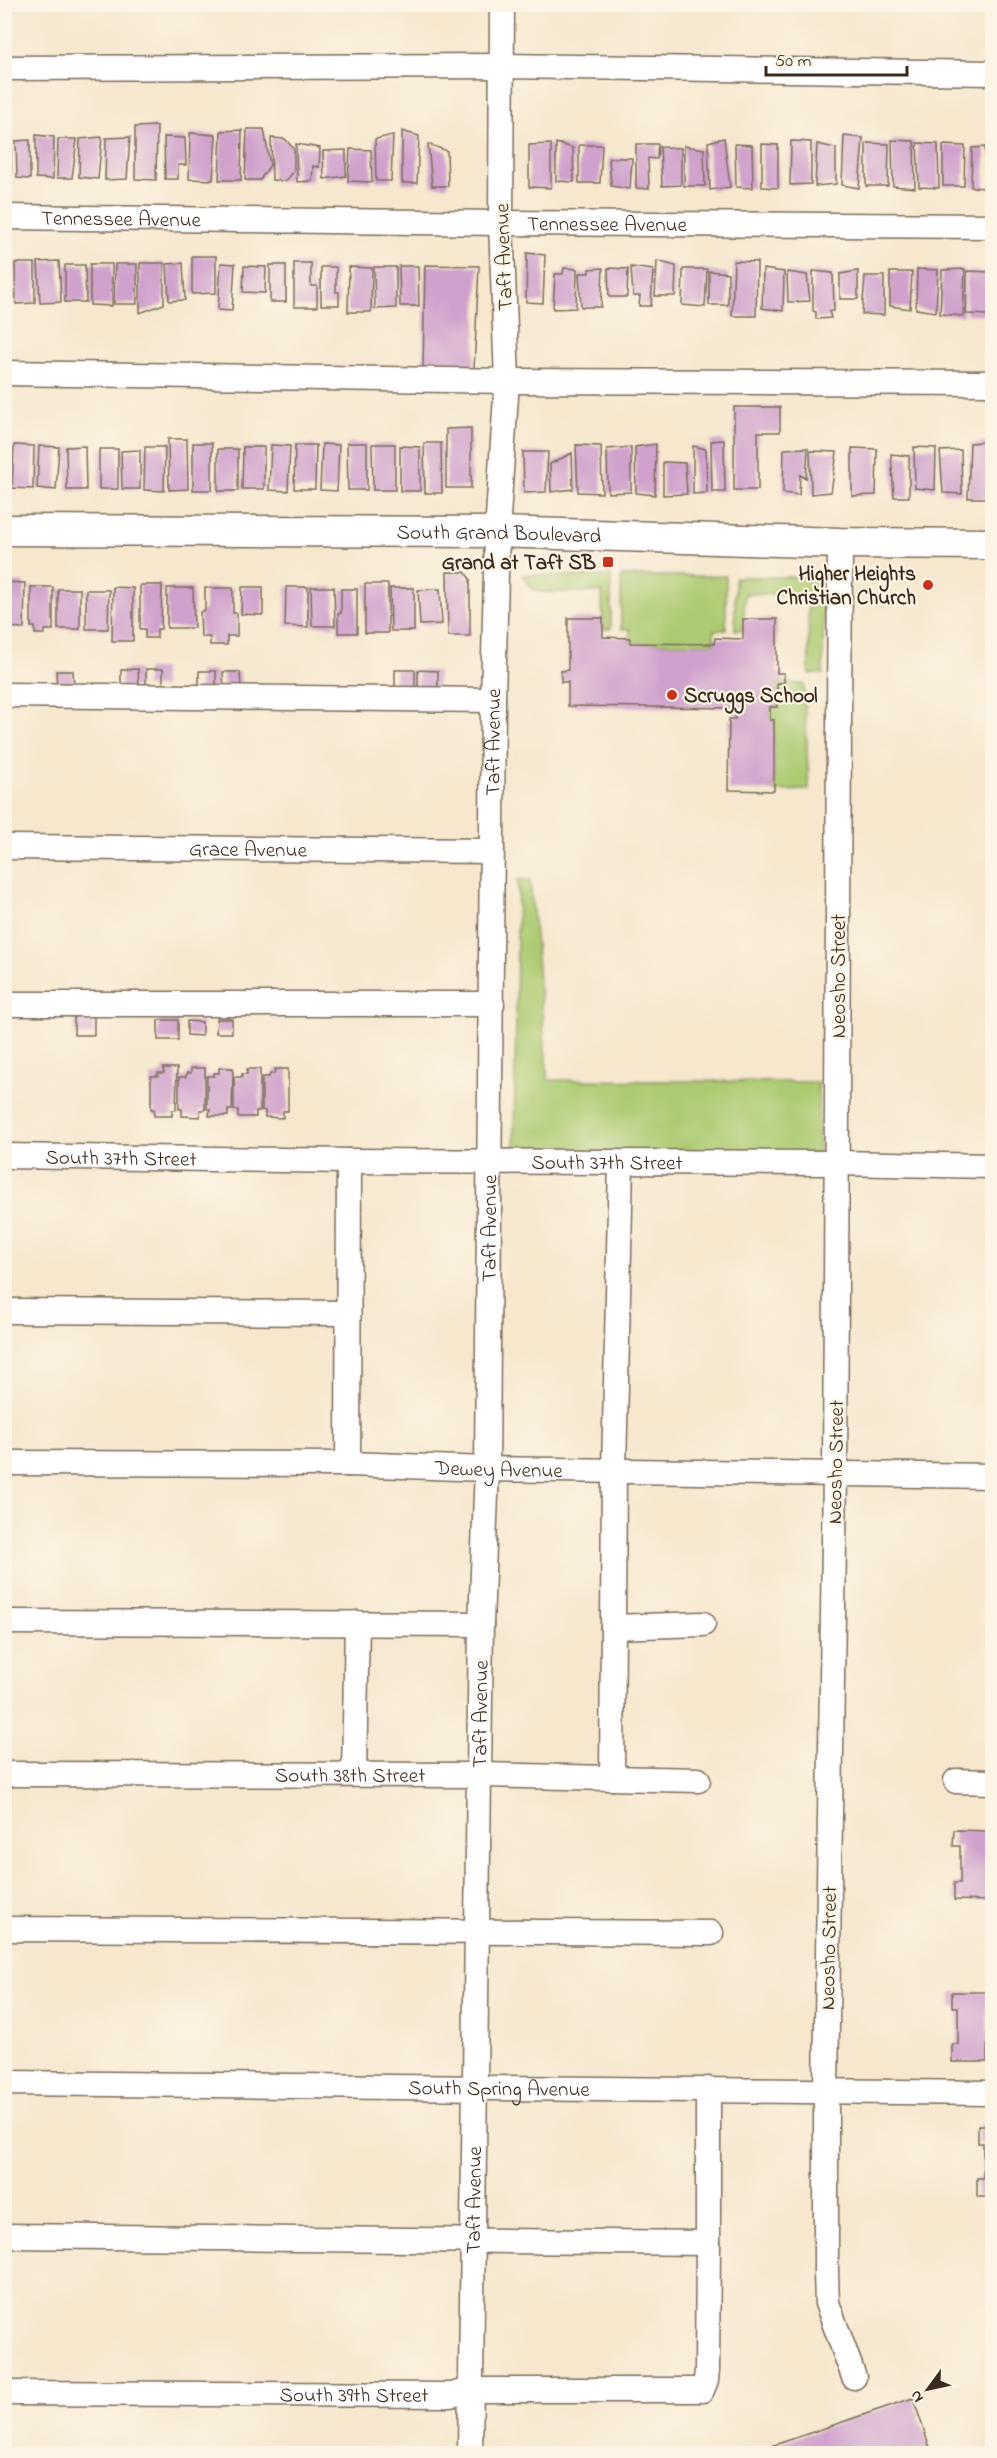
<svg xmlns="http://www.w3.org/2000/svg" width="997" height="2458" font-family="'Indie Flower',sans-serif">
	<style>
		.green { fill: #acca71; stroke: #747a48; stroke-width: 1.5 }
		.building { fill: #d0a1cc }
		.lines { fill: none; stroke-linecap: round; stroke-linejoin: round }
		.minor-casing { stroke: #7c6c5b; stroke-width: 27 }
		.major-casing { stroke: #7c6c5b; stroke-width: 33 }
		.minor { stroke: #fff; stroke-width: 24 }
		.major { stroke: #fff; stroke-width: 30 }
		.poi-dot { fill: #c8321e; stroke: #fcf5e5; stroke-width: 2 }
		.labels { text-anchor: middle; stroke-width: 4.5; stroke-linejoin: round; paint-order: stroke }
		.street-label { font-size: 21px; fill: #3b2a1e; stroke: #fcf5e5 }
		.poi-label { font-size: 21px; font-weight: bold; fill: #3b2a1e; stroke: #fcf5e5; text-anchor: end }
	</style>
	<rect width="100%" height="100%" fill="#fcf5e5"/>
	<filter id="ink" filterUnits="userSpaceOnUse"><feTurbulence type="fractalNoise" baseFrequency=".0167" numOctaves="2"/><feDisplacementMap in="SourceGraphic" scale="12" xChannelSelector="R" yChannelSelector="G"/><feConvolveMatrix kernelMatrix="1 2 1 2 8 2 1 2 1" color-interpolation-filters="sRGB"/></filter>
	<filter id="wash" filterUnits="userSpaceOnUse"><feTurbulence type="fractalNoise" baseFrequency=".008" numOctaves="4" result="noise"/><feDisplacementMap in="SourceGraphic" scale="24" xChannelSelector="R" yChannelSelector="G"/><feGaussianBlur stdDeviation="1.35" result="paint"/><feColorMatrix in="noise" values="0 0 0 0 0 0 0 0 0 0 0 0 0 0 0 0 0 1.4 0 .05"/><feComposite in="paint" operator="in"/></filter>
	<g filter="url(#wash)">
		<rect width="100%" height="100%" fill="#f6e7cd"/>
		<g class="green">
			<path d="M523,575L611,576V629H603L602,592H540L532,588Z"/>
			<path d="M621,576H726V630H714V644L630,643V629H621Z"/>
			<path d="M735,577H824L823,674H809L808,594H745L743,630H735Z"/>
			<path d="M777,683L804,684L809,790L774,791V720H770V707H777Z"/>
			<path d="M518,880H530L548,1080L818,1082L819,1154L524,1152L514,1147Z"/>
		</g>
		<g id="blocks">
			<g class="building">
				<path d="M893,4H914L915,8L893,7Z"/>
				<path d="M157,126L156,180L135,179V127Z"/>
				<path d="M4,128L11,129V178H4Z"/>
				<path d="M247,129H264L270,165L260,180H245Z"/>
				<path d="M242,130L241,180H219L221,131Z"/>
				<path d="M402,131L419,136L417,183H402Z"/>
				<path d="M190,133L216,135L213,180L189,179Z"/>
				<path d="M36,135L54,137L53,179L36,178Z"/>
				<path d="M393,135L391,181H376L375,139Z"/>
				<path d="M844,136L863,138L859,188L842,185Z"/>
				<path d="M102,137L98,179L79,177L80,139Z"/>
				<path d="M130,137L127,179L105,180L106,138Z"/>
				<path d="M164,137L185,138L186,165H178V179H165Z"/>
				<path d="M271,138L285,139L294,149V171L286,181L272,180Z"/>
				<path d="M724,138L730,187L710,190L708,142Z"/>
				<path d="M58,139H77L72,178H57Z"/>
				<path d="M30,140V179L17,178L16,141Z"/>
				<path d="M892,140L914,141L915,188L893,186Z"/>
				<path d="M791,141L811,142V184L790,185Z"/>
				<path d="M556,143L573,148L574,182L556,181Z"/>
				<path d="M866,143L889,144L888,186H866Z"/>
				<path d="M917,143L938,144L939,188L919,187Z"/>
				<path d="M296,144L320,148L319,167L313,166L312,181L297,182Z"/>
				<path d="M428,144L447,151L448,186H432Z"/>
				<path d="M551,144V188L529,187V145Z"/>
				<path d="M636,144H658L657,159L648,158L649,189L636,188Z"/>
				<path d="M735,144L752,145L753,188L736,187Z"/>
				<path d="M762,144L778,145V188L762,187Z"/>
				<path d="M817,144L836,148V184L815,186Z"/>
				<path d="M579,145H602L600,183H579Z"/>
				<path d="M943,145L965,146L964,186H943Z"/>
				<path d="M684,146L704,149L705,186H684Z"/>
				<path d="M660,147L681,148V185L662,186Z"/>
				<path d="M985,147V188L971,187L972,148Z"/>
				<path d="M350,149L371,150L372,182L348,181Z"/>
				<path d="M346,150V176L324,179L323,151Z"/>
				<path d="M609,158H632L630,189L611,186Z"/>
				<path d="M527,253L545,255L543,303L526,302Z"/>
				<path d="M192,256H216V293L192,294Z"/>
				<path d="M59,261L61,302L40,303L38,262Z"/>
				<path d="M657,261L676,266L675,296H655Z"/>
				<path d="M734,261L757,262L756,316H732Z"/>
				<path d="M11,263V307H5V264Z"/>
				<path d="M15,263H35V303L16,304Z"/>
				<path d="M140,263H164V304L140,313Z"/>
				<path d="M183,263L185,300L169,301L167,264Z"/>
				<path d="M221,263L235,264L232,311L218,310Z"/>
				<path d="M294,263H311V286H317V307H294Z"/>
				<path d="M90,264H112V306L90,305Z"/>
				<path d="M115,264H137V304H114Z"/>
				<path d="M65,265H85L86,302H65Z"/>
				<rect x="270" y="265" width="16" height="37"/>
				<path d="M425,265L479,266L474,369L423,368Z"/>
				<path d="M244,266L266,267L265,293L243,292Z"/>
				<path d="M399,266H418L419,306H400Z"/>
				<path d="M321,267H336V292H339V305H321Z"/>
				<path d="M349,267L372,268L371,312H348Z"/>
				<path d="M374,267H396V308L375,309Z"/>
				<path d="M631,267L653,270L651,306H639L640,296H633Z"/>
				<path d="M564,268L577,269L576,308L553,309L555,274H563Z"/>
				<path d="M603,268L601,307H581L579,273H589V269Z"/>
				<path d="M608,268L628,269L627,297H609Z"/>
				<path d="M683,269H707L705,307L682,305Z"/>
				<path d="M763,269L784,272L783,311L762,308Z"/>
				<path d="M917,269L938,270L936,312L916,309Z"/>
				<path d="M965,269L963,316L940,314L942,270Z"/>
				<path d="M709,271L728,273V305H709Z"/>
				<path d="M813,271L833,273L834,311H829L831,318L816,319V312L813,311Z"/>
				<path d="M858,271V299H840V274Z"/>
				<path d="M967,271L991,272L989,315L966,314Z"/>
				<path d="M787,272L807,275L810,301L788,302Z"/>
				<path d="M890,272H912L910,309L890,306Z"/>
				<path d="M865,276H884V315L862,314Z"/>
				<path d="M734,407H780V432H758V490H734Z"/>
				<path d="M471,428V488H446V429Z"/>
				<path d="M168,439H187L188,489L169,490Z"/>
				<path d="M724,440L725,492H712L711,441Z"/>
				<path d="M992,441V498H968L970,443Z"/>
				<rect x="193" y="443" width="19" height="47"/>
				<path d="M347,443H367V490H348Z"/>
				<path d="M424,443H441L442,493H425Z"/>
				<path d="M322,444L339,445L337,491L320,490Z"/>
				<path d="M372,444H395V490H373Z"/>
				<path d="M656,444L655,495L636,493L635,447Z"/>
				<path d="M14,445L34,446L33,489L12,488Z"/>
				<path d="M271,445L290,446L288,491L269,490Z"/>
				<path d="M295,445H316L315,489H294Z"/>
				<path d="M576,445L601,446L602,493L578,492Z"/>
				<path d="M39,446L59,447L56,490L37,488Z"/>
				<path d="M85,446L86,490H67L66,447Z"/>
				<path d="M400,446L420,447V491H400Z"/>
				<path d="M693,446L706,449L707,493L693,494Z"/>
				<path d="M145,447H165L164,491L144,490Z"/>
				<path d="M243,447H264V489H242Z"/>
				<path d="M631,447V492L608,493L607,449Z"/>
				<path d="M914,447L936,448L935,490L915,488Z"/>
				<path d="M808,448L806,478L800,475L799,495L783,493L784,449Z"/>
				<path d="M852,448L877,449L876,495L852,496Z"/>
				<rect x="99" y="449" width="19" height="40"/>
				<rect x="218" y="449" width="20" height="42"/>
				<path d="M140,450V489H122L121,451Z"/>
				<path d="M961,450L962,494L943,493L940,451Z"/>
				<path d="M810,451L837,452L831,492L811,494Z"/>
				<path d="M523,452H548L546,492L524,493Z"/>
				<path d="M572,453L573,489L551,492L550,464Z"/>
				<path d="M891,454L909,456V497H894Z"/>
				<path d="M663,462L685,463L687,494L663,495Z"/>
				<path d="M447,572H465L470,579V636H448Z"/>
				<path d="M4,582L25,583L24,628L4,627Z"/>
				<rect x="365" y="584" width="23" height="49"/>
				<path d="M140,585H162L161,629H157V638H145V629H140Z"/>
				<path d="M31,587H53V630H45V634H35V627H31Z"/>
				<path d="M113,587L133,588V641H112Z"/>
				<path d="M242,587H263V615L241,614Z"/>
				<path d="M286,587H308V627L285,626Z"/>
				<path d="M311,587H334L335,626H312Z"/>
				<path d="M167,588H193L194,628H167Z"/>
				<path d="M205,588H233V613H237V636H227V645H210V637H201L200,612L205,610Z"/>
				<path d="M390,588H414V631H391Z"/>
				<rect x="58" y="589" width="22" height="40"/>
				<path d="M341,589H357V633H338V614L341,613Z"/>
				<path d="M440,589L442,624L420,625L418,590Z"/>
				<path d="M86,590H109L108,629H86Z"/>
				<path d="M568,618H603V637L630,638V643L714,644L715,638L743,639V619H777V673H784V683H777V707H770V720H774V791L728,790L729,719H735V708L568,706V682H561V671L568,670Z"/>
				<path d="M138,669L139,687L121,688V670Z"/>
				<rect x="146" y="669" width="17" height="18"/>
				<rect x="395" y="670" width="20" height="20"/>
				<path d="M418,670L438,671V691L418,690Z"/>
				<path d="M56,671H73L74,688L57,689Z"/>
				<rect x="199" y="671" width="17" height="18"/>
				<path d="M223,672H240L241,689L224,690Z"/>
				<rect x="74" y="1015" width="20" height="20"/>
				<path d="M217,1019H232V1033H216Z"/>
				<rect x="158" y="1020" width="20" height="20"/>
				<path d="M187,1021L202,1022V1036L187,1035Z"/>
				<path d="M163,1068H177L176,1110H172V1116H154V1109H151V1076H158V1073H164Z"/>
				<path d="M191,1068H205V1110H200V1117L182,1116V1109H179V1077H186L187,1073H191Z"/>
				<path d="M219,1068H233L232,1110H228V1116H209L210,1109H207V1076H214V1073H219Z"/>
				<path d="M247,1069H260V1111H256V1117H238V1110H234V1077H242V1074H247Z"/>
				<path d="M275,1069H288V1111H283V1118L265,1117V1111L262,1110V1077H269L270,1074H274Z"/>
				<path d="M954,1830L989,1831L988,1901L954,1900V1883H960V1846H953Z"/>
				<path d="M952,1992H988L987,2062H952V2044H958V2007H952Z"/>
				<path d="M978,2125H992V2197H977V2178H983V2143H978Z"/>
				<path d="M913,2398L932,2454H751V2453Z"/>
			</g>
		</g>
	</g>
	<g filter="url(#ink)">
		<use href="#blocks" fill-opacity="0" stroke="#7c6c5b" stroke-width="1.5"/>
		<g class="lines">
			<g class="minor-casing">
				<g id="minor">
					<path d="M4,68L501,66L992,73"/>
					<path id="s1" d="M4,217L501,223L992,226"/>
					<path d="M4,373L507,381L992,383"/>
					<path d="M840,543L835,1474L826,2091V2274L827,2303L854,2377"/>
					<path d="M4,695L493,700"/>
					<path id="s2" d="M4,847L492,851"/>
					<path d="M4,1004H492"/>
					<path id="s3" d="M4,1156L349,1161L837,1163L992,1166"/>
					<path d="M4,1311L347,1313"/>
					<path id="s4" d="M4,1463L348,1464L487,1469L992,1476"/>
					<path d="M348,1464L349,1161"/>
					<path d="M4,1622L481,1624"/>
					<path d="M613,1627L703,1624"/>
					<path id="s5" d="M4,1774L481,1775L698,1780"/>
					<path d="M354,1774L357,1623"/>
					<path d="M612,1778L614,1471L621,1163"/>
					<path d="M956,1781L992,1782"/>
					<path d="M4,1929L711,1933"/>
					<path id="s6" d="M4,2083L992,2093"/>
					<path d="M4,2236L708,2243V2089"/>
					<path id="s7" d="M4,2393L451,2395L470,2390H702L706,2380L707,2369L708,2243"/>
					<path id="s8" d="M470,2454L481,1624L487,1469L493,700L497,532L507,381L501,223L502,4"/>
				</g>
			</g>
			<g class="major-casing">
				<g id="major">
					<path id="s9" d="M4,530L497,532L840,543L992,544"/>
				</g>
			</g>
			<use href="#minor" class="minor"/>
			<use href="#major" class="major"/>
		</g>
	</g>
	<g class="poi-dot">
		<rect x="602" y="556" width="12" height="12" rx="3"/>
		<circle cx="928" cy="585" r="6"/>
		<circle cx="672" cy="695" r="6"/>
	</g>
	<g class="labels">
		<g class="street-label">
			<text dy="7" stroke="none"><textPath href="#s1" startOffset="117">Tennessee Avenue</textPath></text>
			<text dy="7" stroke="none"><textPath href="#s1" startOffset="603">Tennessee Avenue</textPath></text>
			<text transform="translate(503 257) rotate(-92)" y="7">Taft Avenue</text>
			<text dy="7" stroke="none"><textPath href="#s9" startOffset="495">South Grand Boulevard</textPath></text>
			<text dy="7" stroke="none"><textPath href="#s8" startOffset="1712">Taft Avenue</textPath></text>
			<text dy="7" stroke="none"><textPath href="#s2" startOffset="244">Grace Avenue</textPath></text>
			<text transform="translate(838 976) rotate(-90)" y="7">Neosho Street</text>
			<text dy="7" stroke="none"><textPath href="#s3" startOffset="117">South 37th Street</textPath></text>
			<text dy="7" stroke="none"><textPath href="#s3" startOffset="603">South 37th Street</textPath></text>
			<text dy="7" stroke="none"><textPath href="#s8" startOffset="1226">Taft Avenue</textPath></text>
			<text transform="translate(835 1462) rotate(-89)" y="7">Neosho Street</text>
			<text dy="7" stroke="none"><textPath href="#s4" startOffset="495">Dewey Avenue</textPath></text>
			<text dy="7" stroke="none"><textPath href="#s8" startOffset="740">Taft Avenue</textPath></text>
			<text dy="7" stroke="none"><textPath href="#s5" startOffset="346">South 38th Street</textPath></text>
			<text transform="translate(828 1948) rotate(-89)" y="7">Neosho Street</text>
			<text dy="7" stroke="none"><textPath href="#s6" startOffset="495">South Spring Avenue</textPath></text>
			<text dy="7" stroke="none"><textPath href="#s8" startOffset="254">Taft Avenue</textPath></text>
			<text dy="7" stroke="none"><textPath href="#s7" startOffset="350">South 39th Street</textPath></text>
		</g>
		<g class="poi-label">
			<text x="596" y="569">Grand at Taft SB</text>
			<text x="916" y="580">Higher Heights<tspan x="916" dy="24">Christian Church</tspan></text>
			<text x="684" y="702" text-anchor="start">Scruggs School</text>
		</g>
	</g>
	<rect width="997" height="2458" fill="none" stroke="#fcf5e5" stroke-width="24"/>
	<g transform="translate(928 2389) rotate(237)" stroke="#fcf5e5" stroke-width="4.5" paint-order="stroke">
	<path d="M0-4.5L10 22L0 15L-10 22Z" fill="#3b2a1e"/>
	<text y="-9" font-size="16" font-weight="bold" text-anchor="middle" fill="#3b2a1e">N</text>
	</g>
	<path d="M766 66v9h141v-9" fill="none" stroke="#3b2a1e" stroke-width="3"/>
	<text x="775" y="66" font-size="18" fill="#3b2a1e" stroke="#fcf5e5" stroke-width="4.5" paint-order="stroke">50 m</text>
</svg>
